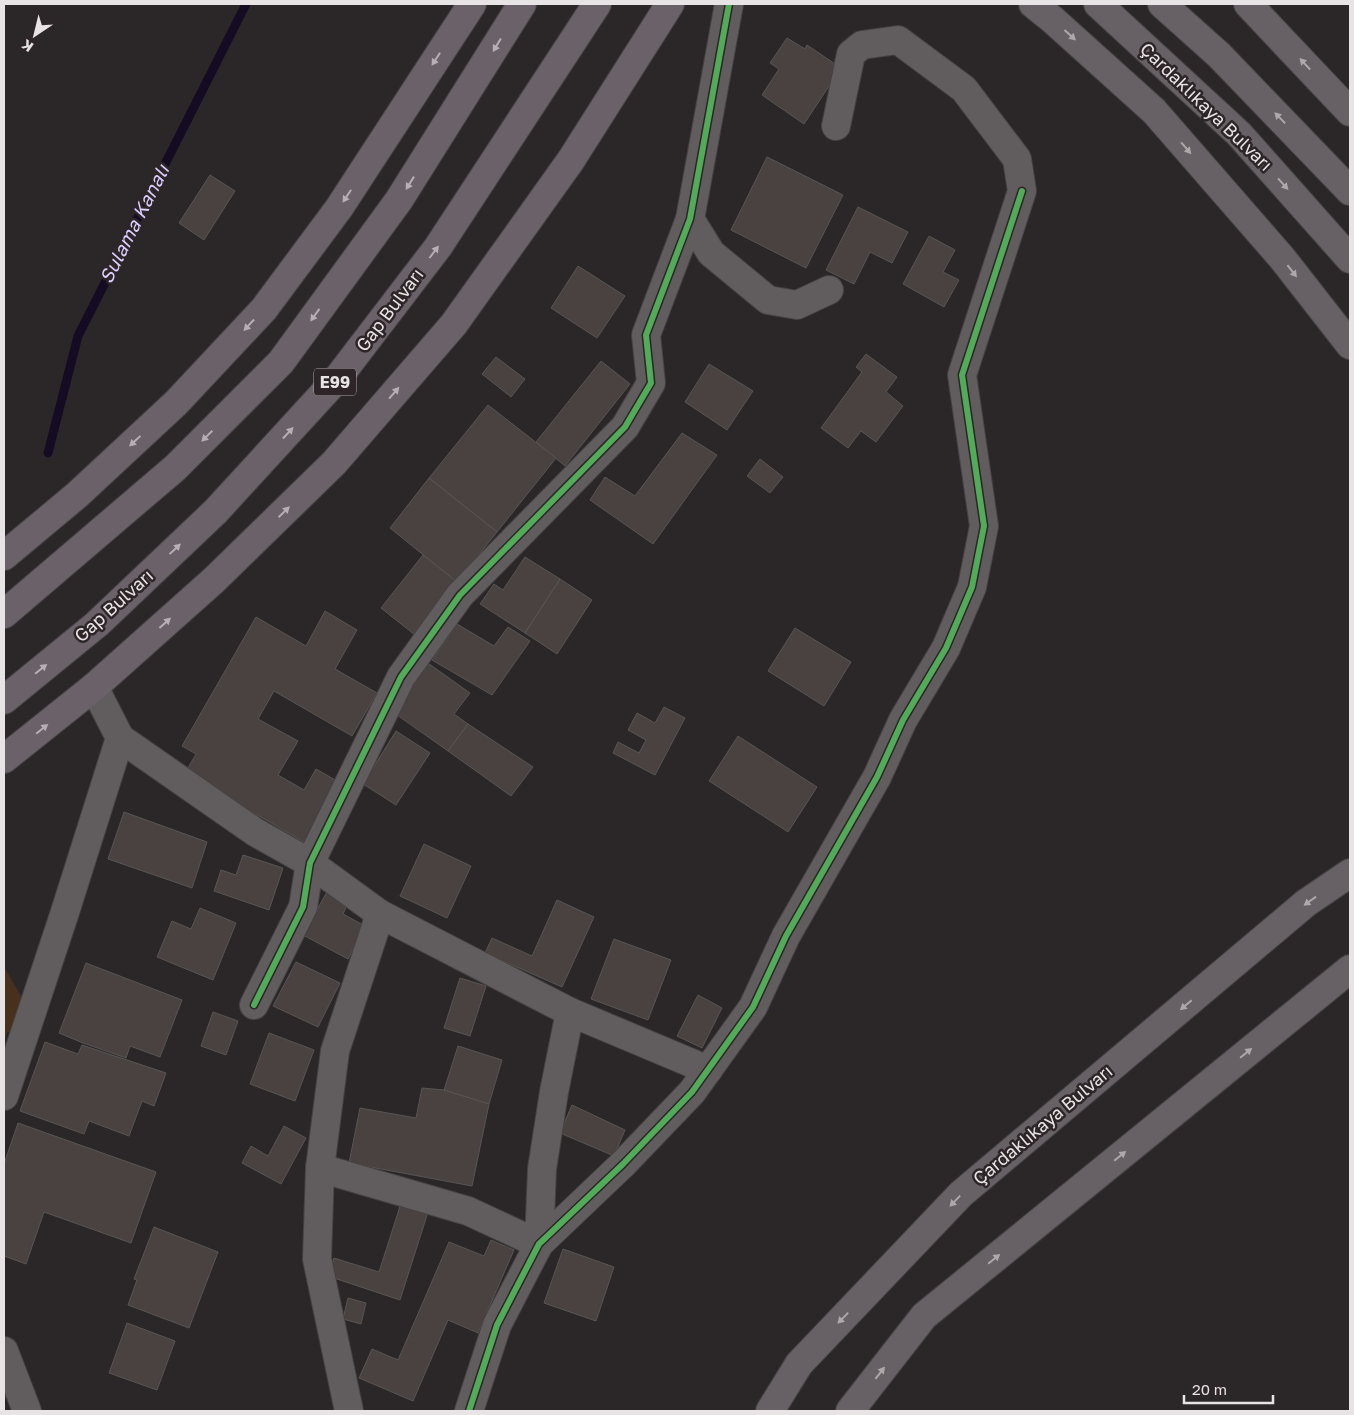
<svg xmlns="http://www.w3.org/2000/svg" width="1354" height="1415" font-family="'Golos Text',sans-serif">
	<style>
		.green { fill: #48311c }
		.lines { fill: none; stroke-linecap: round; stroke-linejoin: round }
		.stream { stroke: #150c24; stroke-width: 9 }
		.building { fill: #4a4241; stroke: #585555 }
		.minor-casing { stroke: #464243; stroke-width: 30 }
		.major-casing { stroke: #464243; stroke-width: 30 }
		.highway-casing { stroke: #464243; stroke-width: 30 }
		.minor { stroke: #615d5e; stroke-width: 28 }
		.major { stroke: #676064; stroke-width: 28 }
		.highway { stroke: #6b6269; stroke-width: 28 }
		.cycleway-casing { stroke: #2d2527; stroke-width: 9 }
		.cycleway { stroke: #51ab58; stroke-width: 6 }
		.oneway { fill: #aea8aa }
		.oneway2 { fill: #b6afb3 }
		.labels { text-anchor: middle; stroke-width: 5; stroke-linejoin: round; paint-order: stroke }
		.shield { fill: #2d2527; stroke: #b0aaab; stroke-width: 1 }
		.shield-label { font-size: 16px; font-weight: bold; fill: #e8e3e4 }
		.street-label { font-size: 18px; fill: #e8e3e4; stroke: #2d2527 }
		.water-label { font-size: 19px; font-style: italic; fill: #dbcfff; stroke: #2d2527 }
	</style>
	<rect width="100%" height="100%" fill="#2b2728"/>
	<path class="green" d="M4,967L28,1008L17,1031L7,1032L4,1043Z"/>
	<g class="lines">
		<path class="stream" d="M48,453L78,336L246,4"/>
	</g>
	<g class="building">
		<path d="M787,38L805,49L807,45L841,68L804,124L762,95L779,69L770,63Z"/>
		<path d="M767,157L843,195L806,268L731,230Z"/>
		<path d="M210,175L235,191L204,240L179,223Z"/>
		<path d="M858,207L908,232L892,263L870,252L854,284L826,270Z"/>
		<path d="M929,236L955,250L943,272L959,280L944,307L903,284Z"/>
		<path d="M578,266L625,296L597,338L551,308Z"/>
		<path d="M866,354L897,377L886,392L903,406L876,442L861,431L848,448L821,428L862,372L856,367Z"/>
		<path d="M496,357L525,379L511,397L482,374Z"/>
		<path d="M601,361L630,384L565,466L536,442Z"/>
		<path d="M709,364L753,391L727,430L685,402Z"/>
		<path d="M488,405L556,458L497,532L429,478Z"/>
		<path d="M682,433L717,455L653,544L590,500L605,477L635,496Z"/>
		<path d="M760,459L783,477L770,493L747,476Z"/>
		<path d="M429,478L497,532L457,582L390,528Z"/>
		<path d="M423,555L457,582L415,635L381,608Z"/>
		<path d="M525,557L560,579L525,633L480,604L494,584L503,590Z"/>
		<path d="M560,579L592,600L557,654L525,633Z"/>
		<path d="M325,611L357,630L335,669L377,693L352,736L274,691L258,719L298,741L278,775L304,790L316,769L344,785L309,845L185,773L196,754L182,746L256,617L306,646Z"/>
		<path d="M457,624L494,646L508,627L530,641L492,695L432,660Z"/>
		<path d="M795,628L851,662L824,706L768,671Z"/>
		<path d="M425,661L470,693L454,714L468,724L448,751L390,710Z"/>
		<path d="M664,707L685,718L655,775L613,753L618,742L639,753L646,740L628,730L637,713L655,723Z"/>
		<path d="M468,724L533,767L511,796L448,751Z"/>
		<path d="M396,731L430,753L396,805L363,784Z"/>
		<path d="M738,736L817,787L788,832L709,781Z"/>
		<path d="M124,812L207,842L192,888L108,859Z"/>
		<path d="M424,844L471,866L447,918L400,896Z"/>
		<path d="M243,855L283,868L269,910L214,891L221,870L236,875Z"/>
		<path d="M328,890L349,901L343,914L365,926L348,959L303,935Z"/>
		<path d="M557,900L594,917L562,987L485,953L492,938L532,956Z"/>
		<path d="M200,908L236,923L213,980L157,957L172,921L191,929Z"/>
		<path d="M614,939L671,960L648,1020L591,999Z"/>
		<path d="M296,962L340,983L318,1027L273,1006Z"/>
		<path d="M86,963L182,1000L160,1057L130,1046L126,1058L83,1043L59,1033Z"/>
		<path d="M460,978L486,986L470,1036L444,1028Z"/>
		<path d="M698,995L722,1008L702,1048L677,1036Z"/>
		<path d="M213,1012L238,1021L226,1055L201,1046Z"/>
		<path d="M269,1033L314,1050L295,1101L250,1084Z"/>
		<path d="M45,1042L78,1054L82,1045L166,1073L154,1106L142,1101L129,1136L89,1121L84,1134L20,1111Z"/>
		<path d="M458,1046L502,1060L489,1104L444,1090Z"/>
		<path d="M422,1088L444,1090L489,1104L472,1186L349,1163L360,1108L416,1118Z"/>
		<path d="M572,1105L625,1130L614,1156L560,1133Z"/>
		<path d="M18,1123L156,1172L131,1243L44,1212L26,1264L4,1256V1164Z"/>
		<path d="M284,1126L306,1138L281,1184L242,1163L251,1146L268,1156Z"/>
		<path d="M402,1200L429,1209L400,1300L328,1276L334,1258L379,1272Z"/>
		<path d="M154,1227L218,1252L189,1328L128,1305L137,1280L134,1279Z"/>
		<path d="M491,1240L514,1250L478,1333L448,1320L413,1401L359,1378L372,1349L398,1360L449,1242L484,1256Z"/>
		<path d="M563,1249L614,1267L596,1321L544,1303Z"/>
		<path d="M348,1298L366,1303L361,1324L343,1319Z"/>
		<path d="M127,1323L175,1341L157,1390L109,1373Z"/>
	</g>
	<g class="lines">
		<g class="minor-casing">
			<g id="minor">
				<path d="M690,219L711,253L768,300L797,305L829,290"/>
				<path d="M120,738L255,832L310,863L380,914L570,1012L708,1070"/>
				<path d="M254,1005L303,907L310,863L401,677L460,595L625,427L651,383L646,335L690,219L729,4"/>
				<path d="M4,1096L65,912L120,738L94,687"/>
				<path d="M320,1168L468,1211L539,1244L542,1169L554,1092L570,1012"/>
				<path d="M4,1351L27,1411"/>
				<path d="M349,1411L317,1259L320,1168L335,1051L380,914"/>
				<path d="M469,1411L497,1325L539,1244L623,1164L692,1092L753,1007L786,936L877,777L903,720L946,648L972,587L984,526L962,375L1022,191L1017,159L964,89L898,40L862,45L851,54L836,126"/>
			</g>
		</g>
		<g class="major-casing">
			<g id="major">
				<path d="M1033,4L1053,20L1154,111L1282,258L1350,345"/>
				<path d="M1098,4L1239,134L1350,259"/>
				<path d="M1162,4L1219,55L1350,191"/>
				<path d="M1248,4L1350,112"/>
				<path d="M770,1411L799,1364L961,1194L1306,903L1350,873"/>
				<path d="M850,1411L924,1316L1350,969"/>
			</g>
		</g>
		<g class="highway-casing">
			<g id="highway">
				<path d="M4,556L77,495L176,403L264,309L339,208L472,4"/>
				<path d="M4,614L175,468L281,362L399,200L522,4"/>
				<path d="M4,700L97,624L216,511L337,379L438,247L597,4"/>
				<path d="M4,759L94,687L214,580L334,463L454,324L571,160L670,4"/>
			</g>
		</g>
		<use href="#minor" class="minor"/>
		<use href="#major" class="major"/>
		<use href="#highway" class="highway"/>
		<g class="cycleway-casing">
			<g id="cycleway">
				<path d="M254,1005L303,907L310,863L401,677L460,595L625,427L651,383L646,335L690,219L729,4"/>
				<path d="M469,1411L497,1325L539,1244L623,1164L692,1092L753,1007L786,936L877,777L903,720L946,648L972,587L984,526L962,375L1022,191"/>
			</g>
		</g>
		<use href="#cycleway" class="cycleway"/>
	</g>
	<defs><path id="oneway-solid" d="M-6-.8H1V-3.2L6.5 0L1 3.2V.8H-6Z" transform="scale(1.25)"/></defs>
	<g class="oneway">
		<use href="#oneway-solid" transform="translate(1070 35) rotate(42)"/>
		<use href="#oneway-solid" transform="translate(1305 64) rotate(-133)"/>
		<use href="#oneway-solid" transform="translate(1280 118) rotate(-134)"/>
		<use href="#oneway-solid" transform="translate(1186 148) rotate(49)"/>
		<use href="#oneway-solid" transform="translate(1283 184) rotate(48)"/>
		<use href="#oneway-solid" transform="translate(1292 271) rotate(52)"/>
		<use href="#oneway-solid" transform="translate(1310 901) rotate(144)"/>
		<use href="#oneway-solid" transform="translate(1186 1005) rotate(140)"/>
		<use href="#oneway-solid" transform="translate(1246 1053) rotate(-39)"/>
		<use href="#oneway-solid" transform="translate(1120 1156) rotate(-39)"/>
		<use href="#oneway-solid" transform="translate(955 1201) rotate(134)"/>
		<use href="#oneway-solid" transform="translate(994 1259) rotate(-39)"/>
		<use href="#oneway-solid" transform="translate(843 1318) rotate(134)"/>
		<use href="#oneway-solid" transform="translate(880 1373) rotate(-52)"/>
	</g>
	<g class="oneway2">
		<use href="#oneway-solid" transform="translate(497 45) rotate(121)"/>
		<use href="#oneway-solid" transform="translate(436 59) rotate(123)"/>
		<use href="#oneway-solid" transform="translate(410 183) rotate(122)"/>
		<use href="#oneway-solid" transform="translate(347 196) rotate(123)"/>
		<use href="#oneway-solid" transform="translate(434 252) rotate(-53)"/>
		<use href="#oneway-solid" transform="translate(315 315) rotate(126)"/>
		<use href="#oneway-solid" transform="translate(249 325) rotate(133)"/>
		<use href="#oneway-solid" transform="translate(394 393) rotate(-49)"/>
		<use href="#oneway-solid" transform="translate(288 433) rotate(-47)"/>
		<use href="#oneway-solid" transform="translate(207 436) rotate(135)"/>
		<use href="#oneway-solid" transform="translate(135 441) rotate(137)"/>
		<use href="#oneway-solid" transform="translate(284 512) rotate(-44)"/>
		<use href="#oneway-solid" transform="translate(175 549) rotate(-43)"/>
		<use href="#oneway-solid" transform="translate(165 623) rotate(-42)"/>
		<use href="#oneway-solid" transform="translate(41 669) rotate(-39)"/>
		<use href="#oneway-solid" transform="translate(42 729) rotate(-39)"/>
	</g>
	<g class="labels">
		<rect class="shield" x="314" y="368.5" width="42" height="27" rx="4"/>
		<g class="shield-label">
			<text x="335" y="388">E99</text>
		</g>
		<g class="street-label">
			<text transform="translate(1206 107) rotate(44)" y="6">Çardaklıkaya Bulvarı</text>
			<text transform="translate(390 310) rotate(-53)" y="6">Gap Bulvarı</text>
			<text transform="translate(114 606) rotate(-42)" y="6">Gap Bulvarı</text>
			<text transform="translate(1043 1125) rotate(-40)" y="6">Çardaklıkaya Bulvarı</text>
		</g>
		<g class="water-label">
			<text transform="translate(134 224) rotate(-63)" y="7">Sulama Kanalı</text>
		</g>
	</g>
	<rect width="1354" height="1415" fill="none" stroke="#e8e3e4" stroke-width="10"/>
	<g transform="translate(35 35) rotate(215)" stroke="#2d2527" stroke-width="4" paint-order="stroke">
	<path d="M0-4L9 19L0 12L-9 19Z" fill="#e8e3e4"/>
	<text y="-8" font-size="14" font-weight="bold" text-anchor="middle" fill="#e8e3e4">K</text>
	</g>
	<path d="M1184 1395v8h89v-8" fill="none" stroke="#e8e3e4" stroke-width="2.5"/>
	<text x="1192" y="1395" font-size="15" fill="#e8e3e4" stroke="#2d2527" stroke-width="4" paint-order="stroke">20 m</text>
</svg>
